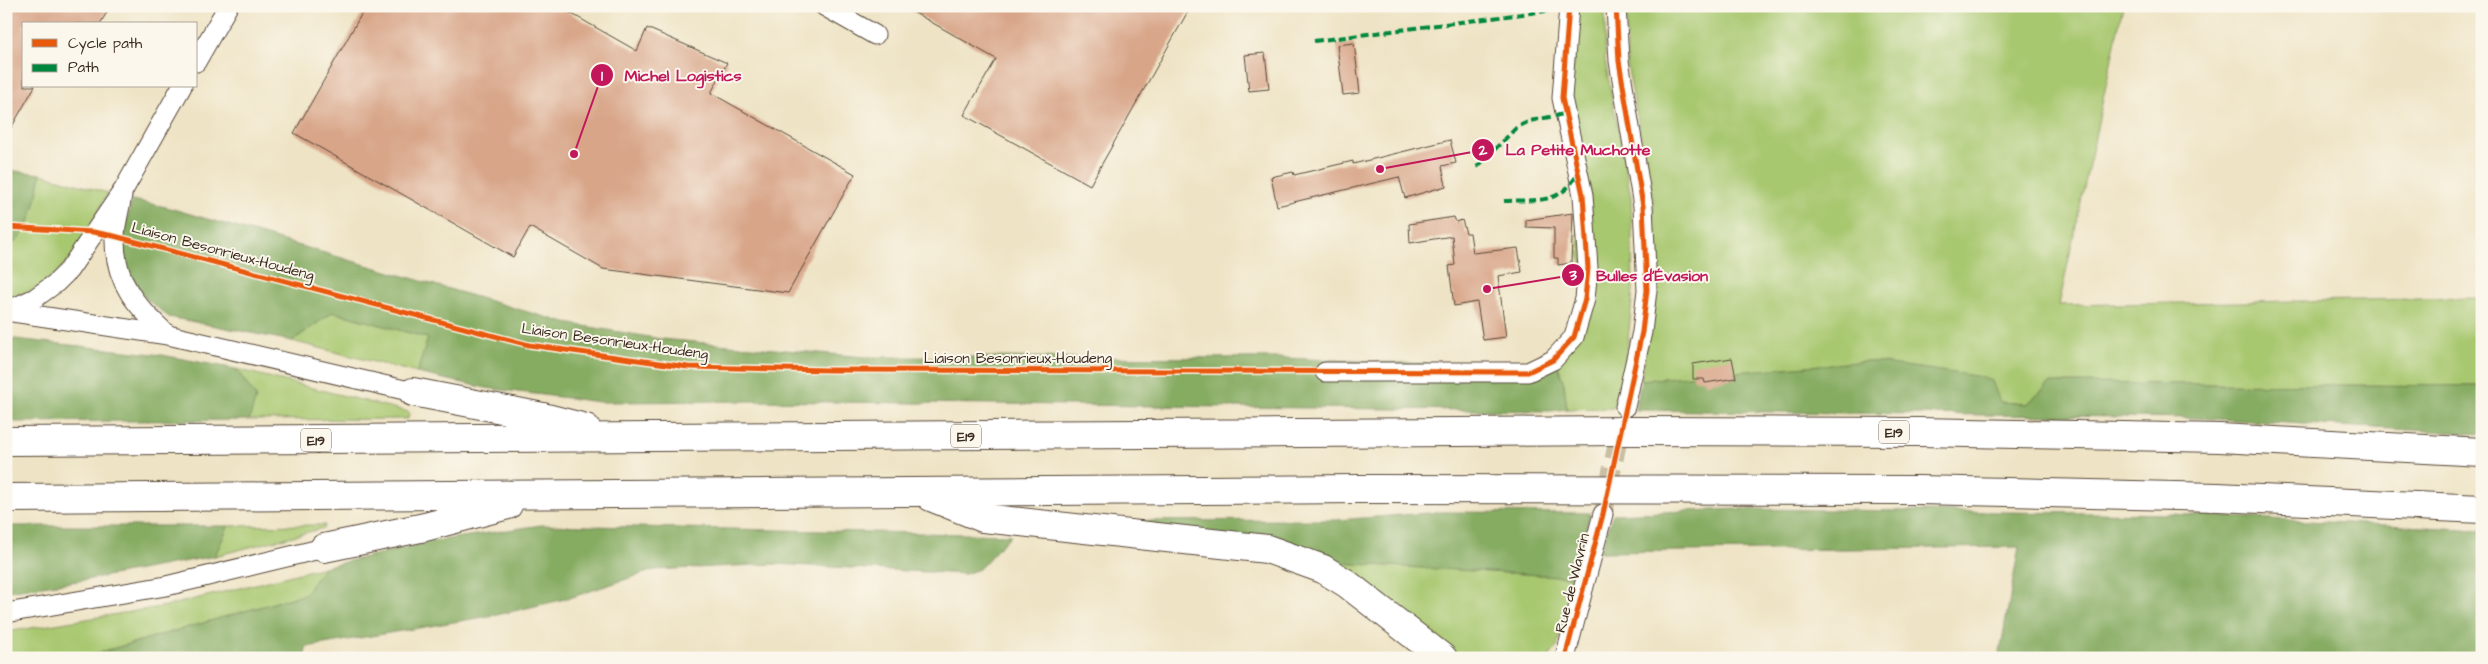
<svg xmlns="http://www.w3.org/2000/svg" width="2488" height="664" font-family="'Architects Daughter',sans-serif">
	<style>
		.green { fill: #a8c870; stroke: #727947 }
		.forest { fill: #86ac62; stroke: #606b40 }
		.building { fill: #d8a588 }
		.lines { fill: none; stroke-linecap: round; stroke-linejoin: round }
		.minor-tunnel { stroke: #cabea3; stroke-width: 19; stroke-dasharray: 19 9; stroke-linecap: butt }
		.minor-casing { stroke: #564637; stroke-width: 21 }
		.highway-casing { stroke: #564637; stroke-width: 30 }
		.minor { stroke: #fff; stroke-width: 19 }
		.highway { stroke: #fff; stroke-width: 28 }
		.quiet { stroke: #00873e; stroke-width: 4; stroke-dasharray: 8 4; stroke-linecap: butt }
		.cycleway-casing { stroke: #fbf7ec; stroke-width: 8 }
		.cycleway { stroke: #e8590c; stroke-width: 5 }
		.labels { text-anchor: middle; stroke-width: 4; stroke-linejoin: round; paint-order: stroke }
		.shield { fill: #fbf7ec; stroke: #75685c; stroke-width: 1 }
		.shield-label { font-size: 14px; font-weight: bold; fill: #3b2a1e }
		.street-label { font-size: 15px; fill: #3b2a1e; stroke: #fbf7ec }
		.leader { fill: none; stroke: #c2185b; stroke-width: 2 }
		.callout-dot { fill: #c2185b; stroke: #fbf7ec; stroke-width: 2 }
		.mark-label { font-size: 15px; text-anchor: middle; font-weight: bold; fill: #fff }
		.callout-label { font-size: 16px; text-anchor: middle; font-weight: bold; fill: #c2185b; stroke: #fbf7ec; stroke-width: 4; stroke-linejoin: round; paint-order: stroke }
	</style>
	<rect width="100%" height="100%" fill="#fbf7ec"/>
	<filter id="ink" filterUnits="userSpaceOnUse"><feTurbulence type="fractalNoise" baseFrequency=".02" numOctaves="2"/><feDisplacementMap in="SourceGraphic" scale="10" xChannelSelector="R" yChannelSelector="G"/><feConvolveMatrix kernelMatrix="1 2 1 2 8 2 1 2 1" color-interpolation-filters="sRGB"/></filter>
	<filter id="wash" filterUnits="userSpaceOnUse"><feTurbulence type="fractalNoise" baseFrequency=".0096" numOctaves="4" result="noise"/><feDisplacementMap in="SourceGraphic" scale="20" xChannelSelector="R" yChannelSelector="G"/><feGaussianBlur stdDeviation="1.12" result="paint"/><feColorMatrix in="noise" values="0 0 0 0 0 0 0 0 0 0 0 0 0 0 0 0 0 1.4 0 .05"/><feComposite in="paint" operator="in"/></filter>
	<g filter="url(#wash)">
		<rect width="100%" height="100%" fill="#eee3c4"/>
		<g class="green">
			<path d="M1576,6H1605V61L1631,197L1633,290L1626,361L1613,408L1567,409L1564,384L1558,365L1585,325L1570,117Z"/>
			<path d="M1626,6H2123L2059,305L2482,298V386L2051,383L2027,404L1999,402L1992,381L1869,361L1641,380L1655,292L1653,199L1627,64Z"/>
			<path d="M41,174L108,193C88,229 57,300 6,294V247C32,237 36,197 41,174Z"/>
			<path d="M333,312L428,338L417,373L292,341Z"/>
			<path d="M236,369L409,412L408,419L249,420L256,397Z"/>
			<path d="M325,525L324,528L215,556L228,526Z"/>
			<path d="M1322,562L1575,577L1557,647L1548,658H1453Z"/>
			<path d="M324,567L305,594L80,658H6V632L167,606Z"/>
		</g>
		<g class="forest">
			<path d="M6,170L41,174C36,197 32,238 6,247Z"/>
			<path d="M132,200L166,207L566,323L661,339L864,357L1283,358L1456,365H1558L1564,384L1567,409L1550,411L753,401L600,402L486,388L417,373L428,338L333,312L292,341L169,317L145,298L124,265L122,239Z"/>
			<path d="M6,338L162,355L236,369L256,397L249,420L6,422Z"/>
			<path d="M1869,361L1976,376L1992,381L2000,402L2027,404L2051,383L2482,386V434L2198,418L1636,410L1641,380Z"/>
			<path d="M1738,509L2172,514L2482,530V658H1999L2019,547L1600,552L1613,514Z"/>
			<path d="M1441,512L1590,513L1575,577L1322,562L1101,521L1337,520Z"/>
			<path d="M541,525L1011,535L979,569L965,574L774,564L654,570L569,598L501,614L306,647L305,658H80L305,594L324,567L429,542Z"/>
			<path d="M6,526H228L215,556L85,580L6,591Z"/>
		</g>
		<g id="blocks">
			<g class="building">
				<path d="M6,6H97L107,12L100,24H24V86H35L6,137Z"/>
				<path d="M366,6H558L637,51L647,28L727,63L711,93L855,174L788,293L603,269L530,227L513,257L294,133Z"/>
				<path d="M903,6H1191L1090,185L964,115L996,59Z"/>
				<path d="M1354,43L1360,93L1343,95L1337,45Z"/>
				<path d="M1265,53L1269,89L1249,91L1245,55Z"/>
				<path d="M1450,140L1456,163L1442,166L1446,186L1405,198L1399,177L1277,206L1271,177L1293,172L1294,175L1353,161V164Z"/>
				<path d="M1573,213L1571,263L1558,265V258H1554V228L1526,227V220Z"/>
				<path d="M1454,217L1456,222L1462,220L1466,233H1470L1473,253L1518,248L1522,272L1498,276L1506,337L1483,340L1477,302L1454,306L1449,266L1455,265L1452,236L1410,243L1409,224Z"/>
				<path d="M1732,358L1736,378L1705,383L1704,379H1693V364Z"/>
			</g>
		</g>
	</g>
	<g filter="url(#ink)">
		<use href="#blocks" fill-opacity="0" stroke="#564637" stroke-width="1"/>
		<g class="lines">
			<path class="minor-tunnel" d="M1603,514L1622,420"/>
			<g class="minor-casing">
				<g id="minor">
					<path d="M824,6L875,35"/>
					<path d="M1616,6L1619,61L1643,206L1647,290L1642,332L1625,407"/>
					<path d="M196,62L228,6"/>
					<path d="M122,195C120,209 115,224 115,237C114,283 137,307 168,335"/>
					<path d="M6,311L168,335L413,392"/>
					<path d="M7,311L35,298L56,283L69,270L124,189L182,86"/>
					<path d="M1325,372H1528L1553,360L1574,337L1585,299L1588,268L1583,195L1562,98L1569,6"/>
					<path d="M6,613L166,586L324,548"/>
					<path d="M1565,658L1603,514"/>
				</g>
			</g>
			<g class="highway-casing">
				<g id="highway">
					<path d="M413,392L543,417L586,428"/>
					<path d="M6,441L1631,431L1920,432L2220,438L2482,452"/>
					<path d="M931,497L983,518L1267,549L1323,569L1346,583L1443,658"/>
					<path d="M6,498L1359,489L1919,490L2218,497L2482,509"/>
					<path d="M324,548L425,527L508,505"/>
				</g>
			</g>
			<use href="#minor" class="minor"/>
			<use href="#highway" class="highway"/>
			<g class="quiet">
				<path d="M1314,41L1569,8"/>
				<path d="M1477,167L1517,127L1530,121L1564,114"/>
				<path d="M1504,201C1537,199 1560,206 1578,173"/>
			</g>
			<g class="cycleway-casing">
				<g id="cycleway">
					<path d="M6,227L93,232L114,236L529,345L688,367L829,370L1528,372L1553,360L1574,337L1585,299L1588,268L1583,195L1562,98L1569,6"/>
					<path d="M1565,658L1603,514L1642,332L1647,290L1643,206L1619,61L1616,6"/>
				</g>
			</g>
			<use href="#cycleway" class="cycleway"/>
		</g>
	</g>
	<g class="labels">
		<g class="shield">
			<rect x="1879" y="420.5" width="30" height="23" rx="4"/>
			<rect x="951" y="424.5" width="30" height="23" rx="4"/>
			<rect x="301" y="428.5" width="30" height="23" rx="4"/>
		</g>
		<g class="shield-label">
			<text x="1894" y="437">E19</text>
			<text x="966" y="441">E19</text>
			<text x="316" y="445">E19</text>
		</g>
		<g class="street-label">
			<text transform="translate(223 251) rotate(15)" y="5">Liaison Besonrieux-Houdeng</text>
			<text transform="translate(615 341) rotate(8)" y="5">Liaison Besonrieux-Houdeng</text>
			<text x="1018" y="363">Liaison Besonrieux-Houdeng</text>
			<text transform="translate(1572 583) rotate(-76)" y="5">Rue de Wavrin</text>
		</g>
	</g>
	<path class="leader" d="M574 154L602 75M1380 169L1483 150M1487 289L1573 275"/>
	<g class="callout-dot">
		<circle cx="574" cy="154" r="5"/>
		<circle cx="1380" cy="169" r="5"/>
		<circle cx="1487" cy="289" r="5"/>
		<circle cx="602" cy="75" r="12"/>
		<circle cx="1483" cy="150" r="12"/>
		<circle cx="1573" cy="275" r="12"/>
	</g>
	<g class="mark-label">
		<text x="602" y="81">1</text>
		<text x="1483" y="155">2</text>
		<text x="1573" y="280">3</text>
	</g>
	<g class="callout-label">
		<text x="683" y="81">Michel Logistics</text>
		<text x="1578" y="155">La Petite Muchotte</text>
		<text x="1652" y="281">Bulles d'Évasion</text>
	</g>
	<rect width="2488" height="664" fill="none" stroke="#fbf7ec" stroke-width="25"/>
	<rect x="22" y="22" width="175" height="65" fill="#fbf7ec" stroke="#aea59a"/>
	<rect x="32" y="39" width="25" height="8" fill="#e8590c" stroke="#aea59a"/>
	<text x="68" y="48" font-size="15" fill="#3b2a1e">Cycle path</text>
	<rect x="32" y="64" width="25" height="8" fill="#00873e" stroke="#aea59a"/>
	<text x="68" y="72" font-size="15" fill="#3b2a1e">Path</text>
</svg>
